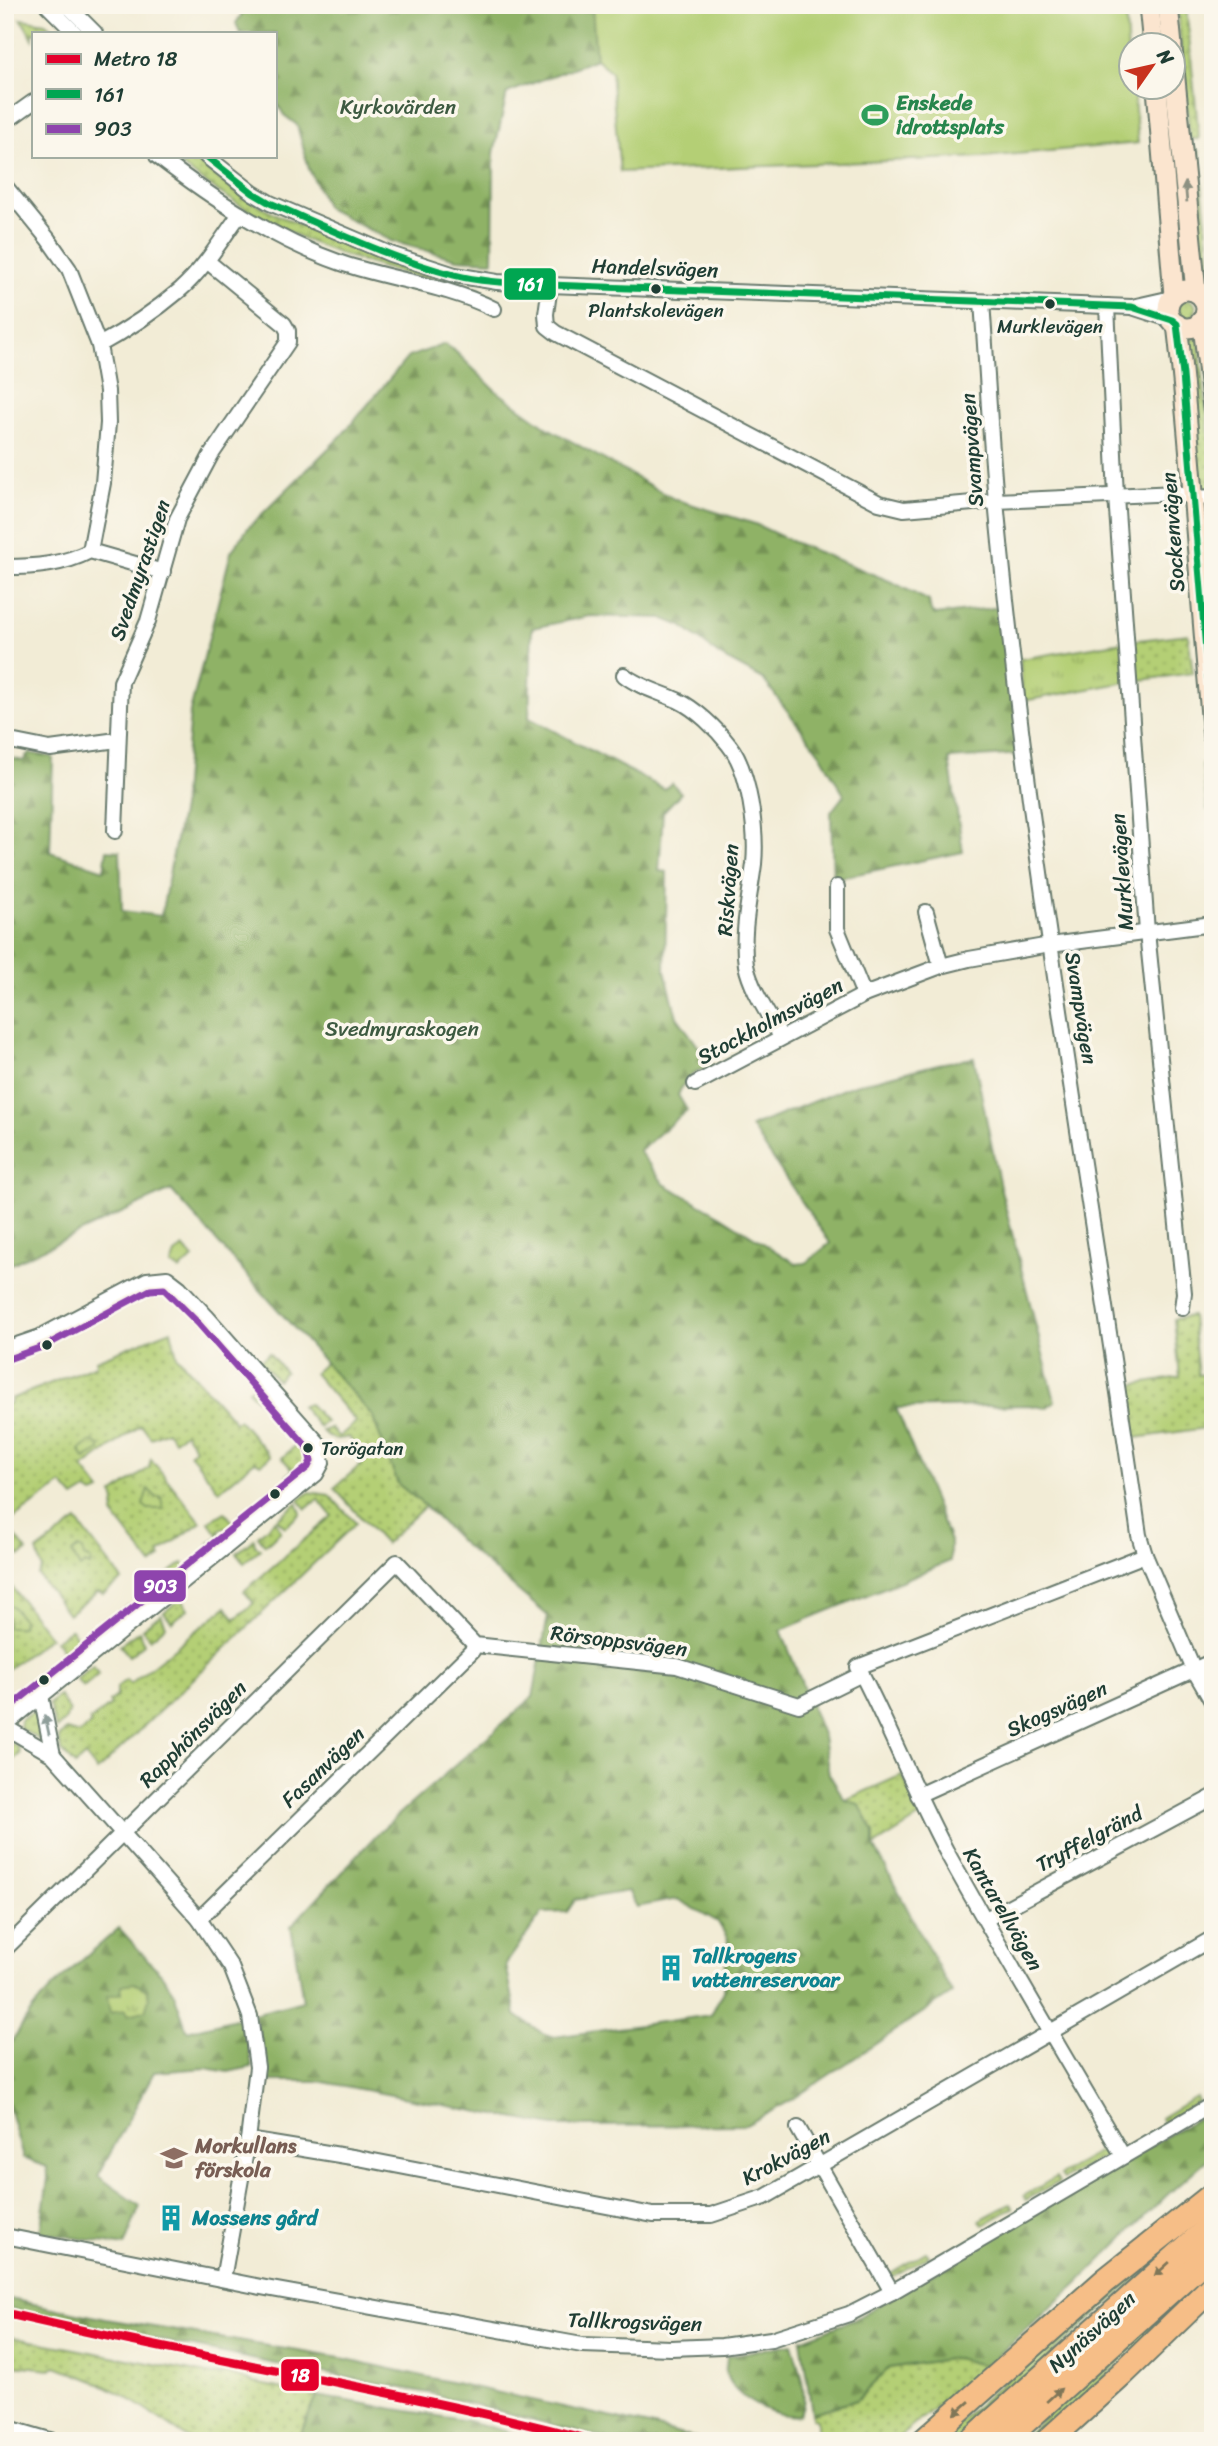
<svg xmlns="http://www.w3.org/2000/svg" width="1218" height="2446" font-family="Sriracha,sans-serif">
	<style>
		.grass { fill: url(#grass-dots); stroke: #6a8654; stroke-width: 2 }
		.forest { fill: url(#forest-firs); stroke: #57784d; stroke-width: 2; fill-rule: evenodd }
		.park { fill: url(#park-tufts); stroke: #6a8654; stroke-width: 2 }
		.pitch { fill: #b4cf75; stroke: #6a8654; stroke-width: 2 }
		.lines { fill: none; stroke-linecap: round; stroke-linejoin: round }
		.street-casing { stroke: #697a6d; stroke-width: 18 }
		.secondary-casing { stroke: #697a6d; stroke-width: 23 }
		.highway-casing { stroke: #697a6d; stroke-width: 28 }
		.street { stroke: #fff; stroke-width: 14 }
		.secondary { stroke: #fbe5cf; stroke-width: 19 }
		.highway { stroke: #f6be87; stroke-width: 24 }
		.bus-1-casing { stroke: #fbf7ec; stroke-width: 12 }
		.bus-2-casing { stroke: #fbf7ec; stroke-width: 12 }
		.bus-1 { stroke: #00a651; stroke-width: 7 }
		.bus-2 { stroke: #8e44ad; stroke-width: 7 }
		.metro-1-casing { stroke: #fbf7ec; stroke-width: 14 }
		.metro-1 { stroke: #e4002b; stroke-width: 9 }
		.oneway { fill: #8d9182 }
		.oneway2 { fill: #8f9e9a }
		.oneway3 { fill: #807759 }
		.bus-dot { fill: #1f3d34; stroke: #fbf7ec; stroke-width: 2.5 }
		.labels { text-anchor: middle; stroke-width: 7; stroke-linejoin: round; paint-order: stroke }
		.bus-label { font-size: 19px; fill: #1f3d34; stroke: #fbf7ec }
		.leisure-label { font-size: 21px; font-weight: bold; fill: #27864d; stroke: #fbf7ec; text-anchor: start }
		.park-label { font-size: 21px; fill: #3d5a41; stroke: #fbf7ec }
		.street-label { font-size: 21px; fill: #1f3d34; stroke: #fbf7ec }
		.culture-label { font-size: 21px; font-weight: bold; fill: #0d838f; stroke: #fbf7ec; text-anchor: start }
		.education-label { font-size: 21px; font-weight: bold; fill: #785e54; stroke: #fbf7ec; text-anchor: start }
		.line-badge { stroke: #fbf7ec; stroke-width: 2.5 }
		.badge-label { font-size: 19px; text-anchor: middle; font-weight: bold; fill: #fff }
	</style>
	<defs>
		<pattern id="grass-dots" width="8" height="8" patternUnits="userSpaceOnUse" patternTransform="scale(1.75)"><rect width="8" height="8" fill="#b4cf75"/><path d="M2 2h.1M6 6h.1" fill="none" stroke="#92a961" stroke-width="1.8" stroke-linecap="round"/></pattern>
		<pattern id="forest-firs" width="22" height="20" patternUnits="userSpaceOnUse" patternTransform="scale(1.75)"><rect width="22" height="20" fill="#8fb266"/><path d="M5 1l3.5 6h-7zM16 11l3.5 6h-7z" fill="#749255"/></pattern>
		<pattern id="park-tufts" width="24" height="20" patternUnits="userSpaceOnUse" patternTransform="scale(1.75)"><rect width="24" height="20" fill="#b4cf75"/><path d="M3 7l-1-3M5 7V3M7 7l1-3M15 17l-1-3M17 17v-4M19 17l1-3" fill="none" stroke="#92a961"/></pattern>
	</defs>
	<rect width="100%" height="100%" fill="#fbf7ec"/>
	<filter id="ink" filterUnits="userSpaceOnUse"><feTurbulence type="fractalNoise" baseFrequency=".0143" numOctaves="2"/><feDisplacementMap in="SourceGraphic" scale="14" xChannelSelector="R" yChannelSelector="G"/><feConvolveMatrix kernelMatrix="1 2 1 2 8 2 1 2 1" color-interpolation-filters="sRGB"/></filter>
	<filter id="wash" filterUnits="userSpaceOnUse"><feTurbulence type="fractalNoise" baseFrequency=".00686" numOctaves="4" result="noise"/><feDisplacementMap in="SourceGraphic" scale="28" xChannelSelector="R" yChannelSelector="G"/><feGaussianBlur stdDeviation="1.57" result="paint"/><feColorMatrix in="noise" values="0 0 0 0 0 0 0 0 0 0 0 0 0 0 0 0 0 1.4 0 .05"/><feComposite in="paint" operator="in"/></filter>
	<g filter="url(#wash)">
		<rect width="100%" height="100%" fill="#f2ecd6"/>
		<g class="grass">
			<path d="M1177,5H1186L1199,139H1190Z"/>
			<path d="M21,19L45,23L59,33H33V39Z"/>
			<path d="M1199,151L1211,276H1198L1190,152Z"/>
			<path d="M169,156H189L237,193L279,216L379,258L450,283L480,289L478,293C441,283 402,274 365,262C293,240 228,202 169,156Z"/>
			<circle cx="1187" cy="309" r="9"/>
			<path d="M1199,338L1213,476V489L1200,490L1184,340Z"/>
			<path d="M1213,503V607L1208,608L1199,504Z"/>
			<path d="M1188,634L1193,673L1134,681L1131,641Z"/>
			<path d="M1208,762L1213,809L1207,810L1202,763Z"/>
			<path d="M1192,1316L1198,1375L1213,1373V1427L1128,1439L1122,1387L1180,1377L1174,1319Z"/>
			<path d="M171,1330L177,1356L235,1422L239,1420L270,1456L261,1464L255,1461L219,1491L190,1453L195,1448L185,1433L174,1440L167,1431L151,1438L141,1425L83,1468L101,1491L93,1494L87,1490L74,1498L62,1484L6,1524L27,1551L20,1556L10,1549L5,1552V1405L11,1403V1399L96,1365V1360Z"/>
			<path d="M269,1353L285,1372L277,1380L260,1361Z"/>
			<path d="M325,1363L372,1415L398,1484L425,1506L385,1544L334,1488L365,1461L349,1437C337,1440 331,1441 322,1431L330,1428L339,1437L356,1422L314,1373Z"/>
			<path d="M256,1384L271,1401L265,1407L248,1390Z"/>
			<path d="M274,1404L292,1423L284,1430L267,1410Z"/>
			<path d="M309,1404L326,1422L319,1427L301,1406Z"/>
			<path d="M295,1428C308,1441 310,1455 303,1472L296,1470L292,1474L295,1480L288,1486L285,1483L289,1479L287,1476L293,1470L282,1458L296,1445L287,1434Z"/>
			<path d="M151,1459L201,1522L159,1553L161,1557L152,1565L113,1514L115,1502L113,1494L149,1468Z"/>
			<path d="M310,1492L329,1495L356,1523L97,1771L85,1756L75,1765L61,1750L59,1738L66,1730L79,1734L91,1724L90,1721L111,1705L109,1702L117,1695V1687L126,1680L130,1684L226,1607L235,1619L254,1603L244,1591L332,1516L318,1499L306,1509L299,1500Z"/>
			<path d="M258,1501L264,1507L243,1523L241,1514Z"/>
			<path d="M297,1503L301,1513L285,1527L277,1519Z"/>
			<path d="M225,1512L237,1528C230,1527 226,1526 219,1531L223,1542L212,1551L209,1544L219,1536L209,1522Z"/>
			<path d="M275,1520L281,1531L265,1545L258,1536Z"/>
			<path d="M77,1521L122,1580L103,1594L98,1592L68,1614L38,1575L42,1568L37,1551Z"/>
			<path d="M254,1539L255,1545L260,1549L244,1563L237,1553Z"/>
			<path d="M183,1563L189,1571L170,1585L164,1581L165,1576Z"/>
			<path d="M5,1578L50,1637L5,1671Z"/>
			<path d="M182,1598L188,1609L172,1622L164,1612Z"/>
			<path d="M127,1606L133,1614L115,1628L111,1618Z"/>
			<path d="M161,1614L166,1626L150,1639L142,1629Z"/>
			<path d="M106,1621L112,1630L93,1644L88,1637L91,1632Z"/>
			<path d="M71,1629L85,1648L79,1643L71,1649V1653L74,1658L59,1670L56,1662L65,1654L55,1640Z"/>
			<path d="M139,1631L144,1644L129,1656L120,1645Z"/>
			<path d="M50,1665L56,1673L39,1686L35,1677Z"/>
			<path d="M93,1666L99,1674L83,1687L76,1679Z"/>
			<path d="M29,1681L36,1689L18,1703L15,1701L12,1694Z"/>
			<path d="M59,1695L69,1711L65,1721L56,1729L49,1704Z"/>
			<path d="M32,1713L39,1715L47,1744L20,1728L21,1719Z"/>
			<path d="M6,1740L18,1747L20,1754L5,1767Z"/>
			<path d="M902,1775L922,1816L874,1846V1832L845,1800Z"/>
			<path d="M1196,2097L1198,2102L1163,2123L1161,2118Z"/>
			<path d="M1108,2147L1107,2154L1104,2157L1063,2179L1060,2175Z"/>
			<path d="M1056,2177L1059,2182L1026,2200L1024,2196Z"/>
			<path d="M1010,2204L1013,2208L983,2225L980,2220Z"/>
			<path d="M1213,2210L955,2441H937L1128,2272Z"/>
			<path d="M926,2252L929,2256L893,2276L887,2275Z"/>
			<path d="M1213,2267V2275L1037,2441H1018Z"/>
			<path d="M5,2336L213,2375L227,2374L255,2383L317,2396L300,2435L301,2441H193L127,2397L100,2383L56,2366L50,2369L5,2364Z"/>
			<path d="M955,2358L986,2366L894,2441H817V2420L812,2419V2413L857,2400L889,2368Z"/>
		</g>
		<g class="forest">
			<path d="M248,5H592L596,59L507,93L494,153L493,261L457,259L391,241L327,208L309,169L297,125L284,115L275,100V33H240L236,23Z"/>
			<path d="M445,344L456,352L495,390L548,428L674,499L755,524L793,542L892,582L929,601L931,612L935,615L1001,607L1022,754L949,759L963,852L833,879L831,812L844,795L821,755L763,679L720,656L682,626L662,618L590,616L532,628L529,718L664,789L672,783L681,793L663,812L659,871L667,872L665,971L677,1017L713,1067C691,1071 687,1076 678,1095L687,1110L639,1151L664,1184L721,1216L796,1264L806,1263L830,1243L751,1127L851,1086L938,1064L974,1058L999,1182L1055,1401L1046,1408L1028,1405L896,1408L950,1541V1561L781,1630L823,1737L829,1774L845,1800L859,1804L874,1832V1846L952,1993L790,2101L746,2125L554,2126L318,2081H263L262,2046L254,2014L303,2001L291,1926L380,1831L533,1697L548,1616L461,1542L425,1506L398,1484L372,1415L171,1190L5,1267V757L23,761L29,753L53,757L50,852L104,870L107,850L120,851L122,911L161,916L182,808L190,712L231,552L248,528L342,435L408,357ZM628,1891L637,1907L677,1899L718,1922L728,1939L723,1991L711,2015L554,2037L542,2033L516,2015L506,1964L542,1913L567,1912L575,1900Z"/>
			<path d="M119,1928L162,1975L174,1993L187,2031L244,2017L252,2067L228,2072L206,2068L154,2072L98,2176L140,2206L124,2246L40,2232L48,2179L47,2167L23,2158L5,2093V2048C18,2036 23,2021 34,2008C59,1978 90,1954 119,1928Z"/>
			<path d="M1213,2109V2154L1166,2196L1077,2284L986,2366L955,2358L889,2368L857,2400L812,2413L801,2340L853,2320Z"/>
			<path d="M5,2298L106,2319L346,2359L654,2427L705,2441H615L429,2393L266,2362L5,2308Z"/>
			<path d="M792,2344C797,2364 811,2396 799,2415C776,2419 731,2398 726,2373C725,2368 727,2361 727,2356Z"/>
			<path d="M317,2396L468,2421L542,2441H301L300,2435Z"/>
		</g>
		<g class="park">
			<path d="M1123,642L1127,682L1023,701L1020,659Z"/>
			<path d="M183,1247L193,1258L180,1270L171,1265L175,1254Z"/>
			<path d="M93,1441L100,1447V1450L84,1459L80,1450Z"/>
			<path d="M148,1489L156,1497H161L163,1509H148L143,1505Z"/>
			<path d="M78,1548L82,1550L84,1556L91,1560L90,1566L85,1564L80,1568L72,1553Z"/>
			<path d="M5,1602L13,1607L23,1620L22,1627H7Z"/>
			<path d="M134,1983L147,1990L149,1998L145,2011L127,2015L125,2010L110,2013L107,1996L122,1993L121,1985Z"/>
		</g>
		<path class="pitch" d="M592,5H1125L1130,88H1133L1138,143L983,157L620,172L611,72L596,59Z"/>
	</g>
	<g filter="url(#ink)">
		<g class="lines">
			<g class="street-casing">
				<g id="street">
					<path d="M47,5L75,33"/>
					<path d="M67,5L95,33"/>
					<path d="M5,122L33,102"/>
					<path d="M157,156C213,199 273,239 341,263C391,280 446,285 494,309"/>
					<path d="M206,156L253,193L270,203L390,254L455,275L497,282L550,285L1132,307L1172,320"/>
					<path d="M5,186L48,239L69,269L99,345L107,391L108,423L103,483L90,551"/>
					<path d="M550,285L546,314L547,326L556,333L879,503L904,509L996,501L1177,493L1194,498L1213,497"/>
					<path d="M982,302C987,368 990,435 996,501C1028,848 1090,1191 1139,1535L1145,1555L1194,1670L1213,1703"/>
					<path d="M1205,302L1213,304"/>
					<path d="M1107,306L1116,496L1147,932L1184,1293L1182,1308"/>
					<path d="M1132,307L1172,298"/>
					<path d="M99,345C127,330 155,311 180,290C204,269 221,240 240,214"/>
					<path d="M5,567C35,567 63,565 90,551L163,572"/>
					<path d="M624,675C639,687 659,692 677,700C696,709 716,728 729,745C750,771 757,832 754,864C750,896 741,933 746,965C751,990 769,1015 781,1037"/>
					<path d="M5,740L50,749L117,740"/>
					<path d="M115,831L121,682L148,621L177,519L211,455L288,342V331L284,324L207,261"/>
					<path d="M837,887V929L864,995"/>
					<path d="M926,912L941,966"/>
					<path d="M695,1084L864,995L941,966L969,959L1050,945L1213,924"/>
					<path d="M5,1349L40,1337L147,1280L167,1278L180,1288L206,1316L318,1443L322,1463L316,1474L5,1725"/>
					<path d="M41,1696L53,1755"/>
					<path d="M5,1727L53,1755L199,1919L231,1967L250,2016L257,2067L248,2140L223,2279"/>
					<path d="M918,1795L1213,1661"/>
					<path d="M199,1919L472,1651L475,1645"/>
					<path d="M986,1919L1213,1797"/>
					<path d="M5,1949L397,1562L475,1645L677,1666L799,1705L862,1674"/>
					<path d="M798,2128L892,2292"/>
					<path d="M248,2140L358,2158L653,2215H711L765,2197L1213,1938"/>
					<path d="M1123,2156C1065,2057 1006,1959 950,1858C916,1796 891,1729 858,1667L1145,1555"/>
					<path d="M5,2236L266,2288L582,2345L671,2348L722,2346L771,2339L849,2314L892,2292L1213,2104"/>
					<path d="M5,2427L53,2441"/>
				</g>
			</g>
			<g class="secondary-casing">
				<g id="secondary">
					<path d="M1149,5L1153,46"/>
					<path d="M1168,5L1172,46"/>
					<path d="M1172,49L1196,292"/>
					<path d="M1157,88L1174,295"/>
					<circle cx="1187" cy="309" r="19"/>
					<path d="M1201,321L1204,334L1213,407"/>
					<path d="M1177,324C1193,461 1200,599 1213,737"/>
				</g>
			</g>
			<g class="highway-casing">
				<g id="highway">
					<path d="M924,2441L1105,2281L1213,2195"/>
					<path d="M971,2441L1213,2224"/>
					<path d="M1003,2441L1213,2252"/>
					<path d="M1048,2441L1122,2374L1213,2286"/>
				</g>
			</g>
			<use href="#street" class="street"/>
			<use href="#secondary" class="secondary"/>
			<use href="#highway" class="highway"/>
			<g class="bus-1-casing">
				<path id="bus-1" d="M206,156L253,193L270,203C330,229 391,259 454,275C485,283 518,283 550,285L1132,307L1172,320L1177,324L1183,375L1213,734"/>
			</g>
			<g class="bus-2-casing">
				<path id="bus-2" d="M5,1711L308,1467L311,1461L308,1448L198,1323L164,1289L150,1290L45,1346L8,1359"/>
			</g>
			<use href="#bus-1" class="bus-1"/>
			<use href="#bus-2" class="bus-2"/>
			<g class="metro-1-casing">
				<path id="metro-1" d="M5,2313C201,2360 400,2389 594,2441"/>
			</g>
			<use href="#metro-1" class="metro-1"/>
		</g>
		<defs><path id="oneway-solid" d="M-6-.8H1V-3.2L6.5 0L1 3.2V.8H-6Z" transform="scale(1.75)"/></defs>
		<use class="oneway" href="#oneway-solid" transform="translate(1186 192) rotate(-95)"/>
		<use class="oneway2" href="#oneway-solid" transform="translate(47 1725) rotate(-102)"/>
		<g class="oneway3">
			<use href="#oneway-solid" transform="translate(1162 2269) rotate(138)"/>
			<use href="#oneway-solid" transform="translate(1054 2395) rotate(-42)"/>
			<use href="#oneway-solid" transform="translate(962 2408) rotate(139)"/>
		</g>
	</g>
	<defs>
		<g id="stadium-bare" transform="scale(2.1)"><path d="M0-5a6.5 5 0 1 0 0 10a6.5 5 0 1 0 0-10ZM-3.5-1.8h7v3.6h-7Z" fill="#2e9e5b" stroke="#fbf7ec" stroke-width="2.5" paint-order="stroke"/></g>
		<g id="building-bare" transform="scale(2.1)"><path d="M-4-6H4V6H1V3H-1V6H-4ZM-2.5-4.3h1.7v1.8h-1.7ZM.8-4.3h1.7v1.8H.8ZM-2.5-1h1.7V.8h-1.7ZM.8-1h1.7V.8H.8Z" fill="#0f9aa8" stroke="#fbf7ec" stroke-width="2.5" paint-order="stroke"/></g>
		<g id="school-bare" transform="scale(2.1)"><path d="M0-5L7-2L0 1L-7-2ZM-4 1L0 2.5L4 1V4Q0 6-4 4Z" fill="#8d6e63" stroke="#fbf7ec" stroke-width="2.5" paint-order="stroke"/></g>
	</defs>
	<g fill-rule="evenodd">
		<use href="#stadium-bare" x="875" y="115"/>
		<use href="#building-bare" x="671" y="1968"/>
		<use href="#school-bare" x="174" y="2158"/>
		<use href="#building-bare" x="171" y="2218"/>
	</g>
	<g class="bus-dot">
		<circle cx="656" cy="289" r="6"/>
		<circle cx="1050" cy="304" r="6"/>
		<circle cx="47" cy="1345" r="6"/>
		<circle cx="308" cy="1448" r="6"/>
		<circle cx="275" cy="1494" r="6"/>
		<circle cx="44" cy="1680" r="6"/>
	</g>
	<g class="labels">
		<g class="bus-label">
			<text x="656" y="317">Plantskolevägen</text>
			<text x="1050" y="333">Murklevägen</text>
			<text x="321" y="1455" text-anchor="start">Torögatan</text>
		</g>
		<g class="leisure-label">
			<text x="896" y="110">Enskede<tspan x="896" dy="24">idrottsplats</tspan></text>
		</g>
		<g class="park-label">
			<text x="398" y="114">Kyrkovärden</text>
			<text x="402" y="1036">Svedmyraskogen</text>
		</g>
		<g class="street-label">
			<text transform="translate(655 268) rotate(2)" y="7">Handelsvägen</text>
			<text transform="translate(972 450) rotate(-94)" y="7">Svampvägen</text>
			<text transform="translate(1173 532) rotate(-94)" y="7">Sockenvägen</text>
			<text transform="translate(140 570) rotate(-71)" y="7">Svedmyrastigen</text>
			<text transform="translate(1122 872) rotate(-94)" y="7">Murklevägen</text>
			<text transform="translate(728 890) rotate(-86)" y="7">Riskvägen</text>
			<text transform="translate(1081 1008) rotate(81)" y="7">Svampvägen</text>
			<text transform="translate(770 1021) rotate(-28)" y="7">Stockholmsvägen</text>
			<text transform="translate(619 1641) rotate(7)" y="7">Rörsoppsvägen</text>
			<text transform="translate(1057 1709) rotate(-24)" y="7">Skogsvägen</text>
			<text transform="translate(193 1734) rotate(-45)" y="7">Rapphönsvägen</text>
			<text transform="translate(323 1767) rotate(-44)" y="7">Fasanvägen</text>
			<text transform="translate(1089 1839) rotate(-28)" y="7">Tryffelgränd</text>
			<text transform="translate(1003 1909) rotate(60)" y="7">Kantarellvägen</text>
			<text transform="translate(786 2157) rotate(-28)" y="7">Krokvägen</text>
			<text transform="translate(635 2322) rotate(2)" y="7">Tallkrogsvägen</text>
			<text transform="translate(1092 2332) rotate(-42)" y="7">Nynäsvägen</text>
		</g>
		<g class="culture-label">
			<text x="692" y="1963">Tallkrogens<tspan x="692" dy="24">vattenreservoar</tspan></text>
			<text x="192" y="2225">Mossens gård</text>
		</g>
		<g class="education-label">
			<text x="195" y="2153">Morkullans<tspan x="195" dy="24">förskola</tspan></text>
		</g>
	</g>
	<g class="line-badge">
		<rect x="503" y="267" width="54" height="34" rx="7" fill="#00a651"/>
		<rect x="133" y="1569" width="54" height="34" rx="7" fill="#8e44ad"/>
		<rect x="280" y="2358" width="40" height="34" rx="7" fill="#e4002b"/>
	</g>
	<g class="badge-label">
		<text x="530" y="291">161</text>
		<text x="160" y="1593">903</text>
		<text x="300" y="2382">18</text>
	</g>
	<rect width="1218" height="2446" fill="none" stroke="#fbf7ec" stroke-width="28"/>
	<rect x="32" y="32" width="245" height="126" fill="#fbf7ec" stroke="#a3ada2" stroke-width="2"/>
	<rect x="46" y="54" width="35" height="10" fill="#e4002b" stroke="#a3ada2" stroke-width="2"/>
	<text x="94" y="66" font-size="21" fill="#1f3d34">Metro 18</text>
	<rect x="46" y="89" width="35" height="10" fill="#00a651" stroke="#a3ada2" stroke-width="2"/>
	<text x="94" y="102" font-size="21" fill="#1f3d34">161</text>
	<rect x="46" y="124" width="35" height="10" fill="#8e44ad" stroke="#a3ada2" stroke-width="2"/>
	<text x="94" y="136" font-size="21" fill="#1f3d34">903</text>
	<g transform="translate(1152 66) rotate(56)"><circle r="33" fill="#fbf7ec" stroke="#a3ada2" stroke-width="2"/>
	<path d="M0-5L12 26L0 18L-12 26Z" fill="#c8321e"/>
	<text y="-10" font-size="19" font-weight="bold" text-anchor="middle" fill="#1f3d34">N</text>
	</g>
</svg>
